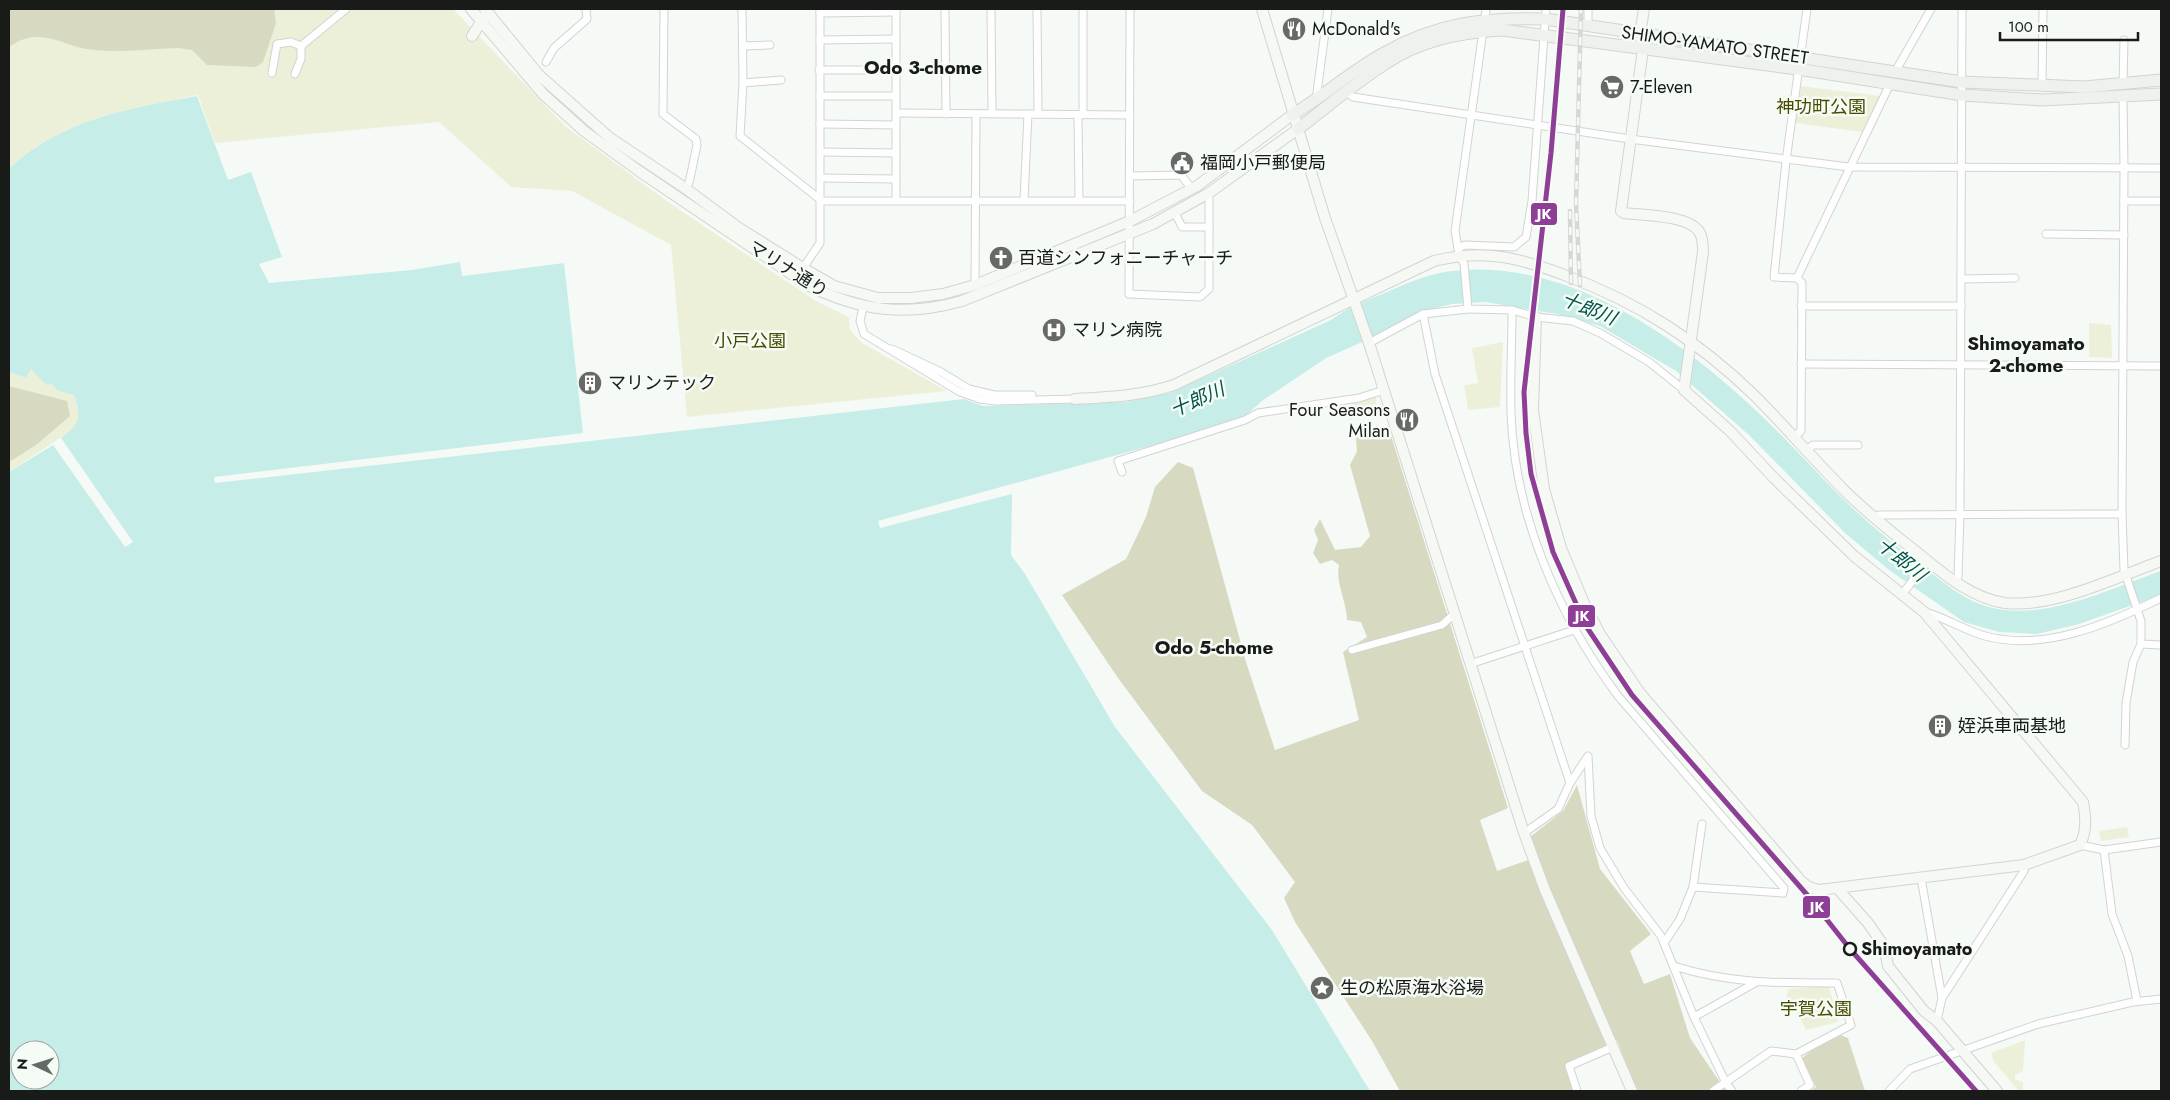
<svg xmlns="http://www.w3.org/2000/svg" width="2170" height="1100" font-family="Jost,'Noto Sans JP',sans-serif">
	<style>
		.green { fill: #edf0d9 }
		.forest { fill: #d7dac1 }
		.water { fill: #c6ede7; fill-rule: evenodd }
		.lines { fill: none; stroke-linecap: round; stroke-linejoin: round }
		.street-casing { stroke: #d1d4d1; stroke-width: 9 }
		.secondary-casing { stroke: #d1d4d1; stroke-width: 12 }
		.primary-casing { stroke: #d2d4d2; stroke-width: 13 }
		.street { stroke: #fefefe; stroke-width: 7 }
		.secondary { stroke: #f6f8f4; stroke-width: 10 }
		.primary { stroke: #eff2ec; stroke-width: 11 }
		.rail-casing { stroke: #d7d7d7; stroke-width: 4.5 }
		.rail { stroke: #f5fbf5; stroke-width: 2.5; stroke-dasharray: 8; stroke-linecap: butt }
		.rail-1-casing { stroke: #f5fbf5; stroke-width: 9 }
		.rail-1 { stroke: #8f3e97; stroke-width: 5 }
		.stop-dot { fill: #f5fbf5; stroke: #191b19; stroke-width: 2.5 }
		.labels { text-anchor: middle; stroke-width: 5; stroke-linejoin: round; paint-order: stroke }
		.poi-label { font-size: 18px; fill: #191b19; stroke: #f5fbf5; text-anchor: start }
		.street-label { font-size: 18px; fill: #191b19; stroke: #f5fbf5 }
		.park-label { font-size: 18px; fill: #494a00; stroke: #f5fbf5 }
		.stop-label { font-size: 18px; font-weight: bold; fill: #191b19; stroke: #f5fbf5; text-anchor: start }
		.neighbourhood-label { font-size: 19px; font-weight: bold; fill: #191b19; stroke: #f5fbf5 }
		.water-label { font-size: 19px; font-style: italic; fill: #01524c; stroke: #f5fbf5 }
		.line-badge { stroke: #f5fbf5; stroke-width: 2 }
		.badge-label { font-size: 14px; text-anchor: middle; font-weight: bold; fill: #fff }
	</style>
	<rect width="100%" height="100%" fill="#f6faf6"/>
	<g class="green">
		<path d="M9,9H453L565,126L668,202L747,255L816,301L849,317L850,330L862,343L947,391L687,417L671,245L572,191L511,187L439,122L215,143L198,95C131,109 59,119 9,169Z"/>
		<path d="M1800,86L1881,96L1862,132L1795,123Z"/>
		<path d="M2089,323L2111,325L2112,358L2089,357Z"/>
		<path d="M1503,342L1500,407L1468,410L1464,385L1478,383L1472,348Z"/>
		<path d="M31,368L46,385L52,384L58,391L74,395L80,415L75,428L9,472V372L26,378Z"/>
		<path d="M1376,396L1377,414L1350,420L1340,408Z"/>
		<path d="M2127,827L2129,837L2101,841L2099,831Z"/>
		<path d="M1829,986L1838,1022L1806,1030L1798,1014L1785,1006L1788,989Z"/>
		<path d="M2025,1040L2023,1071L2015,1075V1079L2023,1082V1091H2019L1994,1062L1991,1053Z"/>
	</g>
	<g class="forest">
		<path d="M9,9H274L276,23L263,62L256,67L207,65L192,50L179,48C151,49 122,53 94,50C62,47 41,24 9,47Z"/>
		<path d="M9,386L67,401L70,416L36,445L9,462Z"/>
		<path d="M1388,426L1508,808L1480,820L1497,871L1537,857L1530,837L1563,811L1577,785L1600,869L1651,934L1630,951L1644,984L1670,974L1690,1038L1726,1091H1637L1617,1040L1566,1064L1575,1091H1400L1372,1041L1295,922L1284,898L1295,882L1252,825L1202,791L1118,678L1062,595L1126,559L1146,517L1155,487L1178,462L1193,468L1246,662L1275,750L1359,720L1343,652L1367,637L1361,622L1347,620C1347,602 1335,583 1339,565L1332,560L1320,564L1313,553L1318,540L1314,530L1320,519L1335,550L1361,547L1370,536L1350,465L1357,451L1355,429Z"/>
		<path d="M1833,1032L1848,1038L1865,1091H1810L1816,1087L1801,1059Z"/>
	</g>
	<path class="water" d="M197,96L228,180L251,172L282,257L259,264L269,283L412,270L460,262L462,276L564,263L583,433L214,477L215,483L964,399L983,406L1126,402L1170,393L1331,320C1348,307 1367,300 1387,292C1407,283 1428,274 1451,271C1578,256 1702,354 1785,439C1803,457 1821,477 1839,495C1866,522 1897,547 1927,570C1946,584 1965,601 1989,607C2044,622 2109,589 2161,571V595L2079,624L2037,634L1999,632L1964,622L1889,570L1845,533L1749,435L1676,371L1600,326L1557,314L1485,302L1452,304L1416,313L1378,335L1326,358L1262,401L1246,415L1175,439L878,521L880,528L1012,494L1011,555L1025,574L1115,727L1272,930L1370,1091H9V472L53,445L125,547L133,542L61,438C80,424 82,418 74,395L58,391L52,384L46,385L31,369L26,378L9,372V169C59,120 130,108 197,96ZM20,1050H50V1080H20Z"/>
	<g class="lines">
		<g class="street-casing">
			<g id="street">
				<path d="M664,9L663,114L696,139L697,145L689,183L685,188"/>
				<path d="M742,9L743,83L740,136L822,201H1130"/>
				<path d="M945,9L946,114"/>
				<path d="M991,9L992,114"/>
				<path d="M1037,9L1038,114"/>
				<path d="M1083,9V115"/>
				<path d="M1130,9L1129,294L1200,297L1209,289V193"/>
				<path d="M820,13L896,12"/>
				<path d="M1485,19L1486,9"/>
				<path d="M1588,26V9"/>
				<path d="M1483,31L1455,231L1459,254L1464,264L1468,309L1512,310L1536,317L1573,321L1600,333L1649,362L1684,390"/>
				<path d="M820,40L896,39"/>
				<path d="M301,46L346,9"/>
				<path d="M744,46L770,45"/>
				<path d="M546,62L554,48L587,19L586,9"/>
				<path d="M819,70H896"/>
				<path d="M1895,72L1931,9"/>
				<path d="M272,73L277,44L291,42L301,46V59L295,74"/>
				<path d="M743,83L781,80"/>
				<path d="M2123,85L2124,40"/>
				<path d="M2042,87L2043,9"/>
				<path d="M1347,92L1353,97L1630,139L1849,167L2161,168"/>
				<path d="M820,96H896"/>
				<path d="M2123,97L2124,168L2122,514L2124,570L2141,621V644L2133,662L2126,703L2125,745"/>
				<path d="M1316,100L1328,9"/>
				<path d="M896,113L1130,115"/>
				<path d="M1078,115L1079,200"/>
				<path d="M820,124L896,125"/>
				<path d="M821,152L896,153"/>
				<path d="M1130,176L1181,175L1192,189"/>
				<path d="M821,178L896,179"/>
				<path d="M896,200V9"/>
				<path d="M1024,200L1028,114"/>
				<path d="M2124,201H2161"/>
				<path d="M1175,213L1182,227H1209"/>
				<path d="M2046,234L2124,235"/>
				<path d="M1458,248L1465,245L1514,247L1526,237L1532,201L1546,9"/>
				<path d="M803,268L820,243V9"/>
				<path d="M1797,278L1774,277L1786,161L1807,9"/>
				<path d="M1961,279L2015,278"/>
				<path d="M975,285L976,114"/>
				<path d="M1801,306H1961"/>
				<path d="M863,307L860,321L864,334L960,392L980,399L996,401L1075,399"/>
				<path d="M1512,310C1512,344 1510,378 1511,412C1514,514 1558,615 1618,696L1784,888L1783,893L1693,887"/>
				<path d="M1423,314L1435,374L1570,783"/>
				<path d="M1369,343L1423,314L1468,309"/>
				<path d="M892,349L941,372L969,389L994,395H1032"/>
				<path d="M1801,364L2161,366"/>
				<path d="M1794,437L1801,431L1802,283L1797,278L1890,84"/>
				<path d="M1807,450L1813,445H1858"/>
				<path d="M1122,472L1118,461L1245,420L1258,413L1359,398L1384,390"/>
				<path d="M1875,518L1879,515L2122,514"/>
				<path d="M1956,583L1958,577L1960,515L1962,9"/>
				<path d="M1903,593L1928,561"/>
				<path d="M1924,612C1945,617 1963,630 1985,636C2044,652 2108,624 2161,598"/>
				<path d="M2141,644L2161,645"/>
				<path d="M1352,650L1442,625L1454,614"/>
				<path d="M1470,664L1574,630"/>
				<path d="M1524,833L1558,809L1570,783L1588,756L1591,816L1600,848L1624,888L1661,936L1694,1017L1755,983"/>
				<path d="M2080,845L2104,850L2161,842"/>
				<path d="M2104,850L2112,914L2128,956L2137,1001"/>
				<path d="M1921,878L1942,998L1937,1021"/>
				<path d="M1664,943L1680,919L1693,887L1702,824"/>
				<path d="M1674,966C1730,984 1780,983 1837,983L1851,1025L1796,1054L1771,1051L1713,1091"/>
				<path d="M1942,998L2024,871V865"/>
				<path d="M1694,1017L1726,1083L1732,1091"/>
				<path d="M1796,1054L1810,1085L1801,1091"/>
				<path d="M1577,1091L1569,1066L1613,1047"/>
				<path d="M1889,1091L1910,1069L2038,1024L2133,1002L2161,999"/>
			</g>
		</g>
		<g class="secondary-casing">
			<g id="secondary">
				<path d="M471,9L543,94L584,131L639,171L809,286C862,311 905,317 962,301L1153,224L1209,193L1298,129"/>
				<path d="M485,9L539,75L610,138L685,188L739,228L803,268L834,286L878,298H911L943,294L975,285L1130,221L1197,186L1292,115"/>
				<path d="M1262,9L1325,218L1369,343L1524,833L1545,890L1632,1091"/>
				<path d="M472,36L485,16"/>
				<path d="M1536,317L1533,410L1544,489L1561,548L1584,603L1600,634L1640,693L1801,881L1809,887L1819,890L2024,865L2080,845C2087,830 2086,818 2083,802L1924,612L1854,556L1774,478L1730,431L1684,390L1703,252C1703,246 1703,239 1700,233C1690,215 1643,215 1624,213L1621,211L1643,49L1640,34L1644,9"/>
				<path d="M1075,399C1110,397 1141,396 1174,385L1434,261C1484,248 1520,258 1567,276C1639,303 1698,341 1754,395C1785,426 1814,460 1845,491C1866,512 1890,531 1914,550C1941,571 1969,598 2005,603C2054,608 2115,578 2161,561"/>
				<path d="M1837,888L1868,923L1884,946L1888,966L1924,1011L1937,1021L1997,1091"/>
			</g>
		</g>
		<g class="primary-casing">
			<g id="primary">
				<path d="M1292,115C1324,96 1351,71 1384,53C1437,23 1486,17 1545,19L1962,82L2084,87L2161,80"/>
				<path d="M1298,129C1327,107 1356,82 1388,62C1421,40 1464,32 1502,30L1798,69L1962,95L2042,100L2161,94"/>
			</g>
		</g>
		<use href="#street" class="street"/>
		<use href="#secondary" class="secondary"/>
		<use href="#primary" class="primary"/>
		<g class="rail-casing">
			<g id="rail">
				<path d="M1570,211L1571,283"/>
				<path d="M1580,285L1576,204L1581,9"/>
			</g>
		</g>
		<use href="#rail" class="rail"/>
		<g class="rail-1-casing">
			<path id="rail-1" d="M1563,9L1551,153L1524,392L1526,433L1531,474L1553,552L1586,626L1632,695L1809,897L1850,949L1976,1091"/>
		</g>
		<use href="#rail-1" class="rail-1"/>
	</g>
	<defs>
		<g id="restaurant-disc" transform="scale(1.25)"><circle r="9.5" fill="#666966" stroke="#f5fbf5"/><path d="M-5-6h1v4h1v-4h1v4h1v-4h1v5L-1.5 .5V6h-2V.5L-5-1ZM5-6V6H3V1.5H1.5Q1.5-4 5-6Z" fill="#fff"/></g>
		<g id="supermarket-disc" transform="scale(1.25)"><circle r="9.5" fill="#666966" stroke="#f5fbf5"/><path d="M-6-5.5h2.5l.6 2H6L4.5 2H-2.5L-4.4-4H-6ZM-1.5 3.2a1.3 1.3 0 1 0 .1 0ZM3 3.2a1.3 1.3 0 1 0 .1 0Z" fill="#fff"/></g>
		<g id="civic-disc" transform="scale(1.25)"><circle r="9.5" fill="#666966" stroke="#f5fbf5"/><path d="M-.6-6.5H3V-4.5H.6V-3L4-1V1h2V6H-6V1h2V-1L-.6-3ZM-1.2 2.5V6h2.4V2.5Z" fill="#fff"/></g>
		<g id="church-disc" transform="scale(1.25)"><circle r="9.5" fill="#666966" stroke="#f5fbf5"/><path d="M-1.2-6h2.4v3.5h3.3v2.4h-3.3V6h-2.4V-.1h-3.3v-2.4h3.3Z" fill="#fff"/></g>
		<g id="hospital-disc" transform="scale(1.25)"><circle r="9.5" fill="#666966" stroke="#f5fbf5"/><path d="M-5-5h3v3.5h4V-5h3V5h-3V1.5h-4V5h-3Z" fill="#fff"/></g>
		<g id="building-disc" transform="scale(1.25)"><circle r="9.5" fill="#666966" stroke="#f5fbf5"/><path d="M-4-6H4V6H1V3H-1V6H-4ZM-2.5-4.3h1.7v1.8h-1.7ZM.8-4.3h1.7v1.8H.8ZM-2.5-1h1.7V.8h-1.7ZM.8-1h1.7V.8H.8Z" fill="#fff"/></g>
		<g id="sight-disc" transform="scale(1.25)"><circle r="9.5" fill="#666966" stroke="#f5fbf5"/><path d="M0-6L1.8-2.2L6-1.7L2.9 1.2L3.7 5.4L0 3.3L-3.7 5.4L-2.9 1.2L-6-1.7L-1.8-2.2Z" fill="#fff"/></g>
	</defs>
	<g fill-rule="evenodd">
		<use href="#restaurant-disc" x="1294" y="29"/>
		<use href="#supermarket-disc" x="1612" y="87"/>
		<use href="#civic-disc" x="1182" y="163"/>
		<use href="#church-disc" x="1001" y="258"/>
		<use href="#hospital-disc" x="1054" y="330"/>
		<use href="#building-disc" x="590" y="383"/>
		<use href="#restaurant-disc" x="1407" y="420"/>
		<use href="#building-disc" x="1940" y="726"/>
		<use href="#sight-disc" x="1322" y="988"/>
	</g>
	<circle class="stop-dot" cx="1850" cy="949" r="6"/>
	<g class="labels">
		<g class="poi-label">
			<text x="1312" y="35">McDonald's</text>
			<text x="1630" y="93">7-Eleven</text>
			<text x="1200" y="169">福岡小戸郵便局</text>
			<text x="1018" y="264">百道シンフォニーチャーチ</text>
			<text x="1072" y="336">マリン病院</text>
			<text x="608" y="389">マリンテック</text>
			<text x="1390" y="416" text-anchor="end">Four Seasons<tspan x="1390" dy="21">Milan</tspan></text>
			<text x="1958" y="732">姪浜車両基地</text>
			<text x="1340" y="994">生の松原海水浴場</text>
		</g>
		<g class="street-label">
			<text transform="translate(1715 45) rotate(8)" y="6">SHIMO-YAMATO STREET</text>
			<text transform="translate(788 269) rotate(32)" y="6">マリナ通り</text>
		</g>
		<g class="park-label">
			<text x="1821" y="113">神功町公園</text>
			<text x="750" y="347">小戸公園</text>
			<text x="1816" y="1015">宇賀公園</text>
		</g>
		<g class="stop-label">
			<text x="1861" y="955">Shimoyamato</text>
		</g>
		<g class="neighbourhood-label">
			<text x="923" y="74">Odo 3-chome</text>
			<text x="2026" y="350">Shimoyamato<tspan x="2026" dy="22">2-chome</tspan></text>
			<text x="1214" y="654">Odo 5-chome</text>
		</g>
		<g class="water-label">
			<text transform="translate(1589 308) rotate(22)" y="7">十郎川</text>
			<text transform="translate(1197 399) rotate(-24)" y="7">十郎川</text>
			<text transform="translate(1902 559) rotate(39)" y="7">十郎川</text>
		</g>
	</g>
	<g class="line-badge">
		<rect x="1530" y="202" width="28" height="24" rx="5" fill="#8f3e97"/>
		<rect x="1567" y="604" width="29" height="24" rx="5" fill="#8f3e97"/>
		<rect x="1802" y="895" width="29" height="24" rx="5" fill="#8f3e97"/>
	</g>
	<g class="badge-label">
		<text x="1544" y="219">JK</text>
		<text x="1582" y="621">JK</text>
		<text x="1817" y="912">JK</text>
	</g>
	<rect width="2170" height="1100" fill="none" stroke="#191b19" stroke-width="20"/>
	<g transform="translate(35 1065) rotate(274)"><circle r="24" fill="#f5fbf5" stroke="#9da19d"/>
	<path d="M0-4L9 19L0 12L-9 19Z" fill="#666966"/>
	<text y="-8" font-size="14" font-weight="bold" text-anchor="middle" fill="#191b19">N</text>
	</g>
	<path d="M2000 32v8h138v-8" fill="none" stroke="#191b19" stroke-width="2.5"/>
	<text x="2008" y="32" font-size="15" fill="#191b19" stroke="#f5fbf5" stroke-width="4" paint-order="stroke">100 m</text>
</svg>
